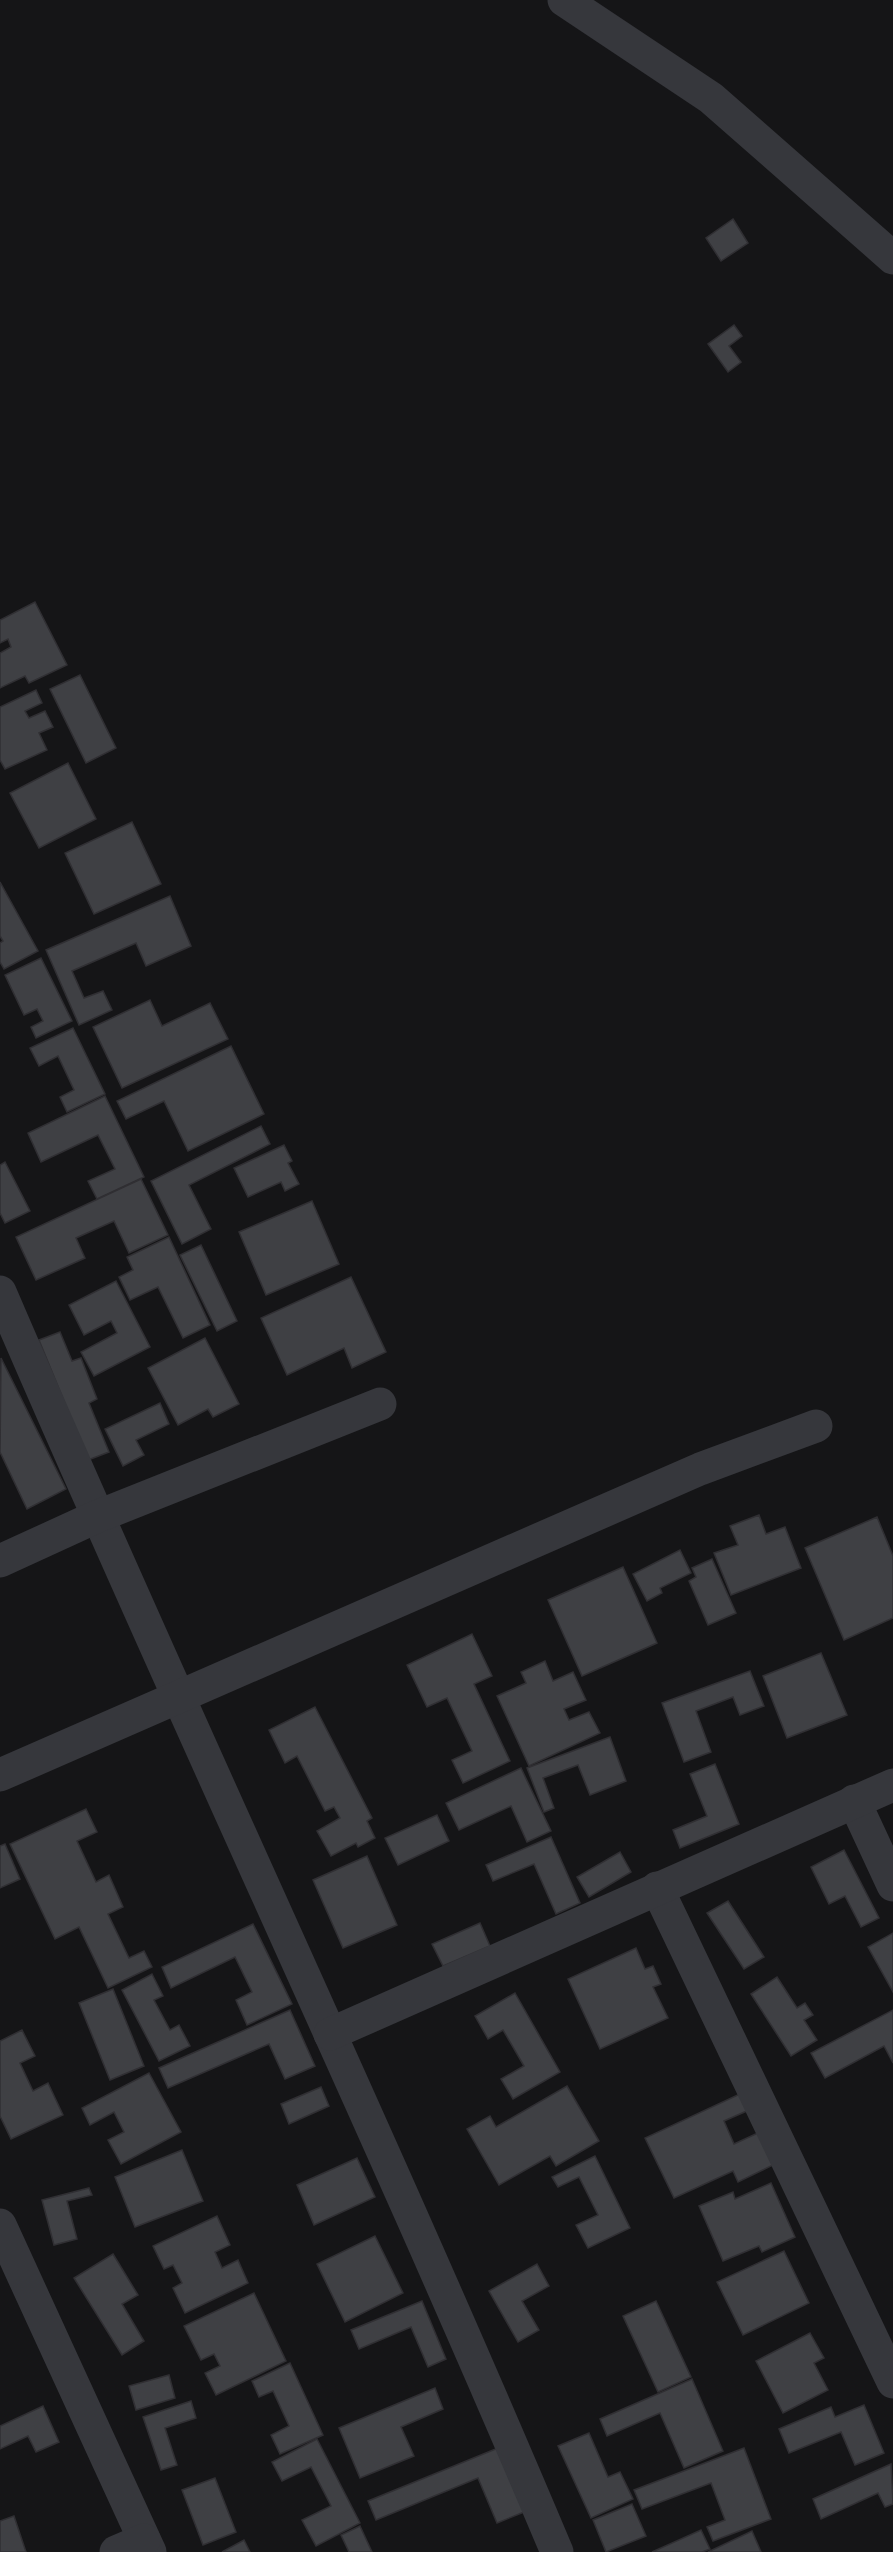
<svg xmlns="http://www.w3.org/2000/svg" width="893" height="2552" font-family="Signika,sans-serif">
	<style>
		.building { fill: #3f4044; stroke: #302f33; stroke-width: 1.5 }
		.lines { fill: none; stroke-linecap: round; stroke-linejoin: round }
		.street { stroke: #36373c; stroke-width: 33 }
	</style>
	<rect width="100%" height="100%" fill="#151517"/>
	<g class="building">
		<path d="M733,219L748,243L721,261L706,238Z"/>
		<path d="M734,325L742,336L729,346L741,362L728,372L708,344Z"/>
		<path d="M35,602L67,665L29,683L25,676L0,688V653L11,647L8,639L0,643V620Z"/>
		<path d="M80,675L116,748L86,763L50,689Z"/>
		<path d="M36,690L42,703L25,711L29,718L45,711L53,727L39,733L47,750L5,769L0,760V707Z"/>
		<path d="M68,763L96,819L39,848L10,793Z"/>
		<path d="M132,822L161,884L94,914L65,853Z"/>
		<path d="M0,882L38,951L4,969L0,962V943L3,941L0,936Z"/>
		<path d="M170,896L191,946L146,966L136,943L72,971L84,998L103,991L112,1010L79,1025L46,950Z"/>
		<path d="M41,958L72,1021L36,1038L31,1027L43,1021L37,1009L24,1015L5,975Z"/>
		<path d="M150,1000L162,1026L210,1003L228,1039L122,1088L93,1027Z"/>
		<path d="M73,1028L105,1094L67,1112L60,1097L74,1090L58,1056L39,1066L30,1048Z"/>
		<path d="M231,1046L264,1114L188,1151L164,1101L126,1119L117,1101Z"/>
		<path d="M105,1096L144,1177L97,1199L88,1181L115,1169L98,1135L41,1162L28,1133Z"/>
		<path d="M261,1126L270,1144L189,1185L211,1229L182,1244L151,1181Z"/>
		<path d="M284,1145L292,1161L288,1163L299,1184L285,1191L281,1182L248,1197L234,1168Z"/>
		<path d="M5,1162L30,1211L5,1223L0,1213V1165Z"/>
		<path d="M141,1179L168,1235L129,1253L114,1221L76,1238L85,1258L36,1280L16,1237Z"/>
		<path d="M312,1201L339,1264L266,1295L239,1232Z"/>
		<path d="M169,1237L210,1325L183,1338L158,1287L130,1300L119,1277L133,1270L127,1257Z"/>
		<path d="M201,1245L237,1321L217,1331L180,1255Z"/>
		<path d="M351,1277L386,1352L352,1368L344,1348L287,1375L261,1318Z"/>
		<path d="M116,1281L150,1347L94,1376L81,1352L117,1333L111,1321L84,1335L69,1305Z"/>
		<path d="M60,1332L72,1361L81,1358L97,1399L89,1403L109,1452L88,1460L39,1340Z"/>
		<path d="M205,1338L239,1404L213,1417L208,1409L178,1425L148,1368Z"/>
		<path d="M1,1358L66,1489L27,1509L0,1452Z"/>
		<path d="M160,1403L169,1424L136,1440L144,1455L123,1466L105,1429Z"/>
		<path d="M759,1515L766,1534L785,1527L801,1568L731,1595L714,1553L738,1545L730,1526Z"/>
		<path d="M877,1517L893,1556V1618L844,1640L805,1548Z"/>
		<path d="M680,1550L691,1573L660,1588L662,1593L647,1601L633,1574Z"/>
		<path d="M712,1559L736,1613L708,1625L689,1581L696,1577L692,1568Z"/>
		<path d="M623,1567L657,1643L582,1676L548,1600Z"/>
		<path d="M472,1634L492,1676L474,1684L510,1761L463,1783L452,1760L472,1751L447,1698L427,1707L407,1665Z"/>
		<path d="M821,1653L847,1715L787,1738L763,1676Z"/>
		<path d="M545,1661L553,1681L573,1672L586,1700L564,1709L569,1720L589,1712L600,1733L529,1766L497,1696L526,1683L521,1672Z"/>
		<path d="M750,1671L764,1706L740,1715L733,1697L696,1711L711,1752L684,1762L662,1703Z"/>
		<path d="M315,1707L372,1818L367,1821L375,1838L358,1847L356,1843L331,1856L317,1831L340,1818L334,1807L325,1811L297,1756L285,1763L269,1730Z"/>
		<path d="M610,1737L626,1781L590,1795L578,1765L543,1778L554,1808L544,1812L527,1768Z"/>
		<path d="M715,1764L739,1824L680,1848L673,1830L707,1816L690,1774Z"/>
		<path d="M521,1768L551,1831L527,1842L511,1806L459,1830L446,1803Z"/>
		<path d="M86,1809L97,1832L77,1841L96,1882L109,1875L123,1907L108,1914L129,1958L144,1951L152,1967L108,1988L79,1927L55,1939L10,1844Z"/>
		<path d="M437,1815L449,1841L398,1865L385,1838Z"/>
		<path d="M551,1837L580,1903L556,1914L534,1864L493,1881L486,1865Z"/>
		<path d="M5,1844L20,1879L0,1888V1846Z"/>
		<path d="M844,1850L879,1918L861,1927L845,1896L829,1904L811,1867Z"/>
		<path d="M620,1852L631,1872L589,1897L577,1877Z"/>
		<path d="M367,1856L397,1925L343,1948L313,1880Z"/>
		<path d="M728,1901L764,1957L744,1969L707,1913Z"/>
		<path d="M480,1923L490,1946L443,1966L432,1944Z"/>
		<path d="M253,1924L292,2004L247,2025L236,2000L252,1992L235,1957L171,1988L162,1967Z"/>
		<path d="M893,1933V1992L868,1947Z"/>
		<path d="M636,1948L645,1969L653,1966L661,1984L653,1987L668,2018L600,2049L568,1979Z"/>
		<path d="M152,1974L163,1996L154,2000L170,2030L179,2025L190,2046L159,2061L122,1990Z"/>
		<path d="M777,1977L797,2008L805,2003L813,2015L804,2020L817,2040L791,2056L751,1994Z"/>
		<path d="M113,1989L144,2066L110,2080L79,2003Z"/>
		<path d="M515,1993L560,2072L513,2099L501,2079L524,2066L503,2030L488,2039L475,2016Z"/>
		<path d="M290,2010L315,2066L285,2079L269,2044L168,2088L159,2068Z"/>
		<path d="M893,2010V2063L884,2046L825,2078L811,2053Z"/>
		<path d="M22,2030L35,2056L20,2063L33,2091L48,2083L63,2115L11,2139L0,2116V2041Z"/>
		<path d="M149,2073L181,2132L121,2164L108,2140L124,2132L114,2112L90,2125L82,2108Z"/>
		<path d="M567,2086L599,2141L556,2166L550,2156L499,2185L467,2129L490,2116L496,2127Z"/>
		<path d="M321,2087L329,2106L289,2124L281,2104Z"/>
		<path d="M742,2093L749,2110L724,2121L734,2144L760,2132L775,2164L738,2182L733,2171L674,2198L645,2138Z"/>
		<path d="M182,2150L203,2201L135,2227L115,2177Z"/>
		<path d="M595,2156L630,2228L588,2248L576,2225L598,2215L579,2177L558,2187L552,2177Z"/>
		<path d="M357,2158L375,2197L314,2225L297,2185Z"/>
		<path d="M771,2183L795,2237L762,2252L759,2246L723,2261L699,2206L733,2192L735,2199Z"/>
		<path d="M89,2188L92,2195L67,2201L77,2239L54,2245L42,2200Z"/>
		<path d="M217,2216L230,2245L215,2252L222,2268L238,2260L248,2283L185,2313L173,2288L182,2283L173,2265L164,2269L153,2246Z"/>
		<path d="M375,2236L403,2293L345,2322L317,2264Z"/>
		<path d="M784,2251L809,2303L743,2335L717,2282Z"/>
		<path d="M113,2254L138,2295L122,2304L144,2341L122,2355L74,2278Z"/>
		<path d="M537,2264L549,2286L522,2301L539,2330L518,2342L489,2291Z"/>
		<path d="M254,2293L286,2361L216,2395L205,2373L220,2366L214,2354L201,2360L184,2326Z"/>
		<path d="M422,2301L446,2359L428,2367L411,2327L359,2349L351,2330Z"/>
		<path d="M656,2301L691,2377L658,2392L623,2316Z"/>
		<path d="M810,2333L824,2358L814,2363L828,2390L783,2413L756,2361Z"/>
		<path d="M290,2363L323,2435L280,2454L271,2435L289,2426L273,2391L259,2397L252,2381Z"/>
		<path d="M169,2375L175,2398L136,2410L129,2386Z"/>
		<path d="M692,2379L723,2451L684,2468L660,2413L607,2436L600,2419Z"/>
		<path d="M435,2388L443,2409L401,2427L414,2456L360,2478L339,2428Z"/>
		<path d="M191,2401L196,2418L165,2428L177,2465L161,2470L143,2417Z"/>
		<path d="M864,2405L884,2453L855,2465L841,2432L789,2453L779,2429L831,2407L835,2417Z"/>
		<path d="M43,2406L59,2442L36,2452L28,2436L0,2449V2426Z"/>
		<path d="M589,2433L608,2477L620,2472L633,2499L591,2518L558,2446Z"/>
		<path d="M317,2439L360,2523L316,2546L302,2520L331,2506L311,2467L282,2481L272,2462Z"/>
		<path d="M498,2448L524,2512L497,2523L478,2478L376,2520L368,2501Z"/>
		<path d="M744,2448L771,2519L713,2541L707,2527L725,2520L711,2483L642,2509L634,2490Z"/>
		<path d="M891,2464L893,2504L885,2507L878,2493L821,2519L813,2499Z"/>
		<path d="M215,2478L236,2532L203,2545L182,2490Z"/>
		<path d="M632,2504L646,2536L606,2552L593,2520Z"/>
		<path d="M14,2516L26,2552H0V2521Z"/>
		<path d="M360,2526L372,2552H349L341,2535Z"/>
		<path d="M701,2530L710,2549L702,2552H652Z"/>
		<path d="M752,2531L761,2552H708Z"/>
		<path d="M244,2540L250,2552H222Z"/>
	</g>
	<g class="lines">
		<g class="street">
			<path d="M564,0L711,98L893,258"/>
			<path d="M0,1292C181,1714 379,2129 557,2552"/>
			<path d="M0,1561L96,1517L380,1404"/>
			<path d="M0,1775L700,1469L816,1426"/>
			<path d="M854,1801L893,1885"/>
			<path d="M657,1888L893,2382"/>
			<path d="M330,2034L893,1785"/>
			<path d="M0,2225L150,2552"/>
			<path d="M116,2552L144,2540"/>
		</g>
	</g>
</svg>
